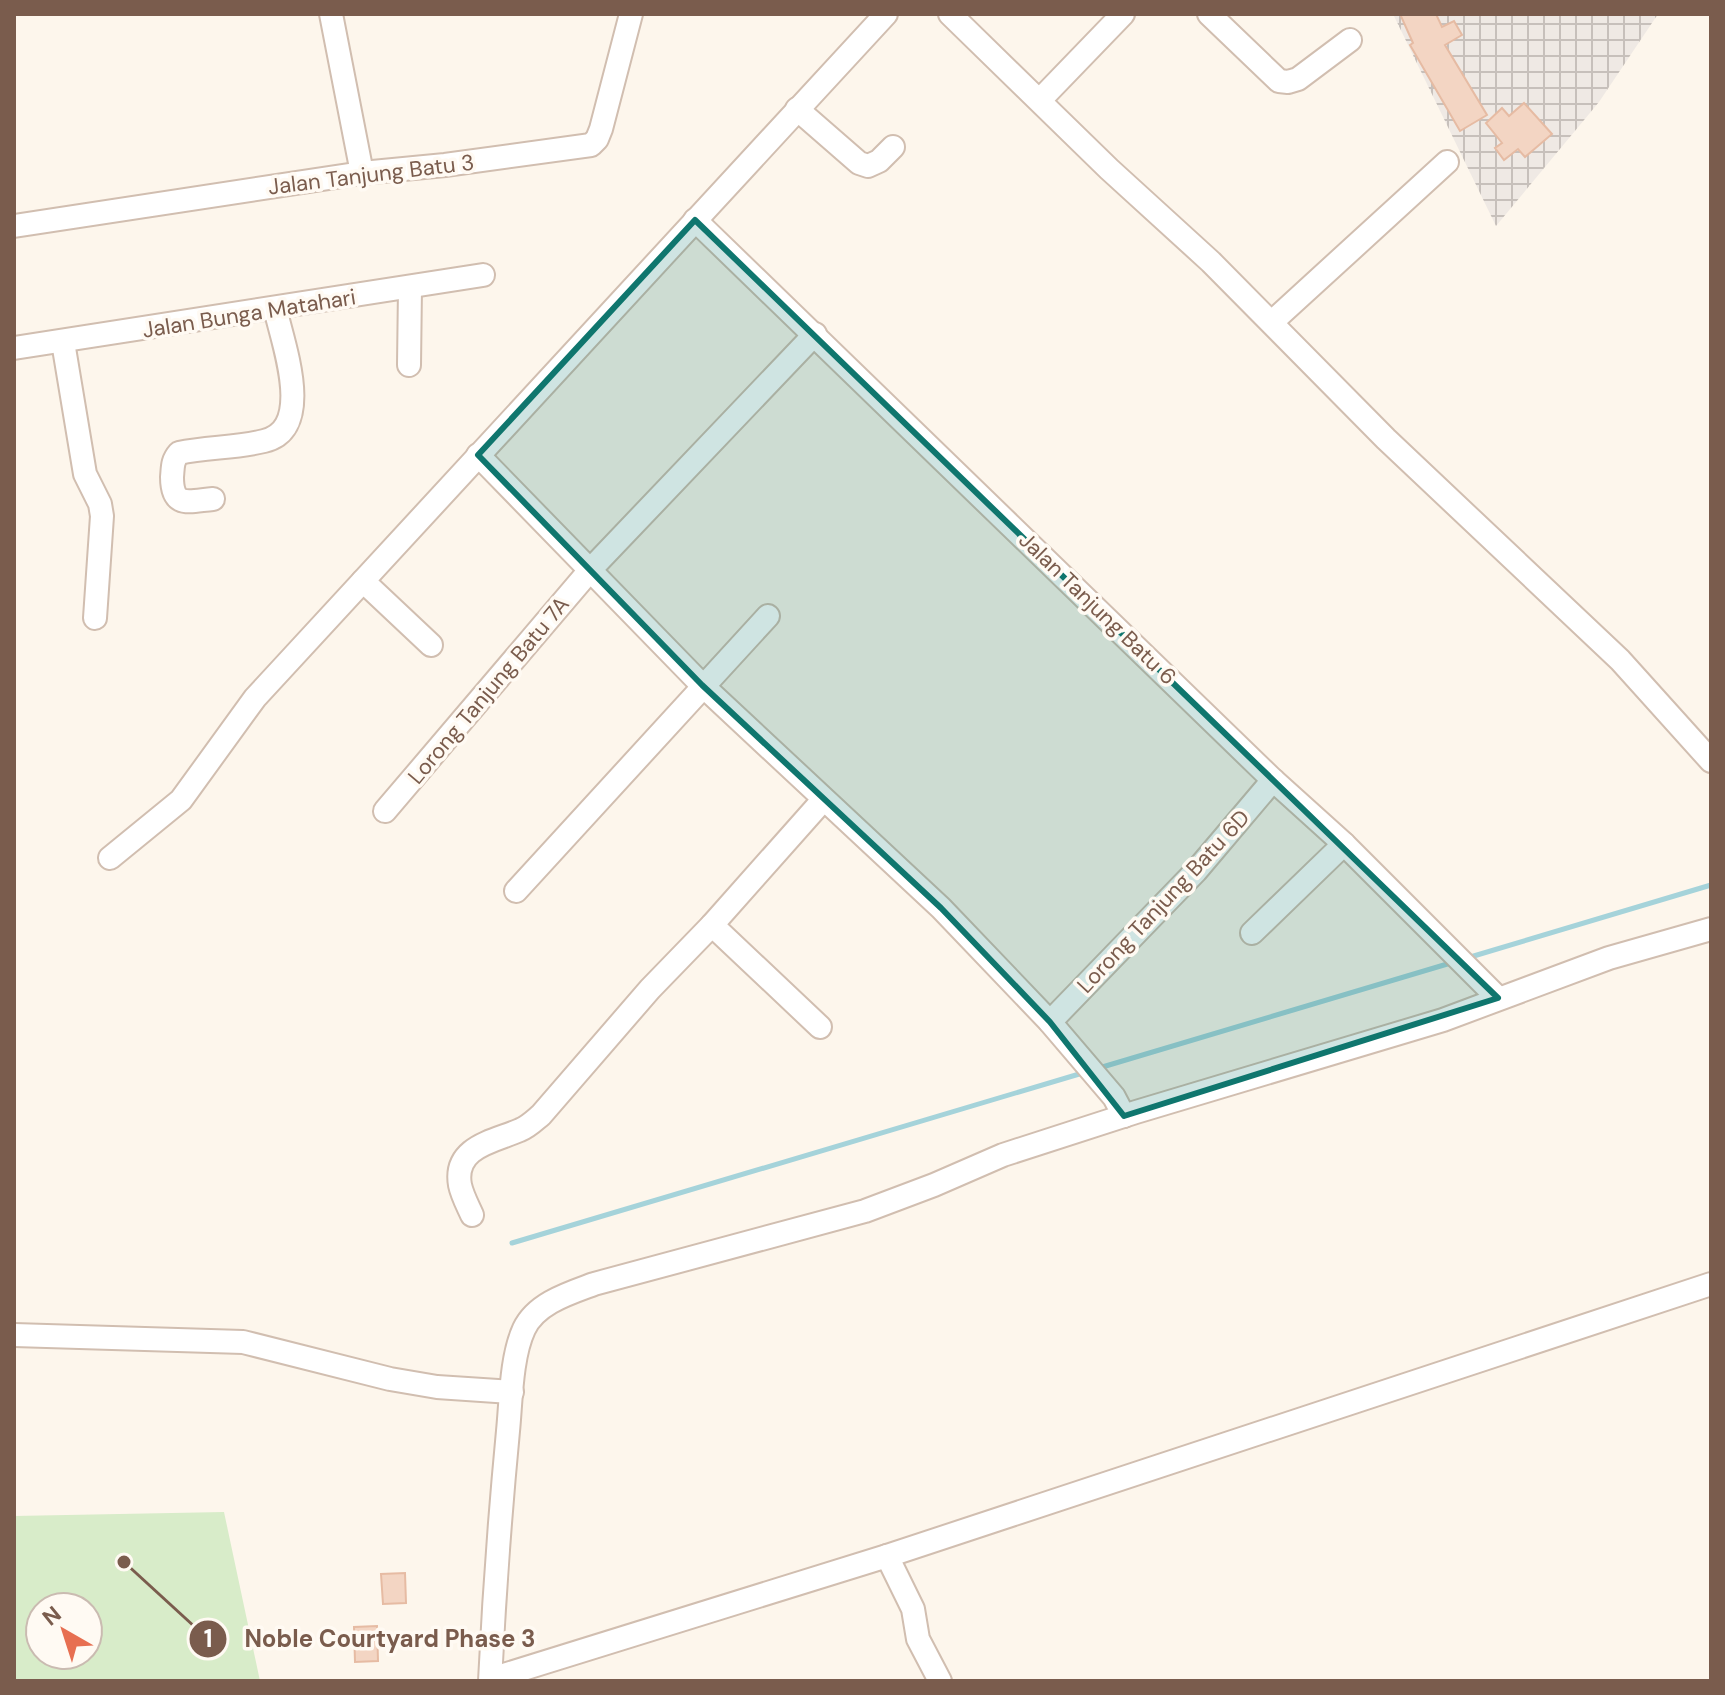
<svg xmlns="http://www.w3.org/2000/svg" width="1725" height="1695" font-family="'DM Sans',sans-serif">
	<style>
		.industrial { fill: url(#industrial-grid) }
		.green { fill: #d8ecc9; fill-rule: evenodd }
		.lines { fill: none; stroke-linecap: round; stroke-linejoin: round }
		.stream { stroke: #a5d3da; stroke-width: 5 }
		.building { fill: #f3d5c3; stroke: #e6bba3; stroke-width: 2 }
		.minor-casing { stroke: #d1beb0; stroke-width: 26 }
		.minor { stroke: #fff; stroke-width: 22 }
		.marked { fill: #0f766e; fill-opacity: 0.2; stroke: #0f766e; stroke-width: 6; stroke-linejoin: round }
		.labels { text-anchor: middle; stroke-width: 7; stroke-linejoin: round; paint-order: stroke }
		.street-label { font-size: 22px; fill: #7a5c4d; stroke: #fffaf3 }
		.leader { fill: none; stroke: #7a5c4d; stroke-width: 3 }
		.callout-dot { fill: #7a5c4d; stroke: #fffaf3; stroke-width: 3 }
		.mark-label { font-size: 24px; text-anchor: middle; font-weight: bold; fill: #fff }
		.callout-label { font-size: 24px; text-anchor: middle; font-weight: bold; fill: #7a5c4d; stroke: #fffaf3; stroke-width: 7; stroke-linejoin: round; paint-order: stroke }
	</style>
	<defs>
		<pattern id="industrial-grid" width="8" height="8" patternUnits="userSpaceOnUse" patternTransform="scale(2)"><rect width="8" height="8" fill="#efe9e4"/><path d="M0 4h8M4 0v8" fill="none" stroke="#c7c0bb"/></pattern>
	</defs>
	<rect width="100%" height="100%" fill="#fdf6ec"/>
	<path class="industrial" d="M1393,14H1658L1599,102L1496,226Z"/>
	<path class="green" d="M224,1512L260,1681H14V1516ZM40,1607H88V1655H40Z"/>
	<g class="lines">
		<g class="stream">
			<path d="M1467,958L1711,885"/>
			<path d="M1099,1068L1454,962"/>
			<path d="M512,1243L1086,1072"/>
		</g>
	</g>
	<g class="building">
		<path d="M1400,14H1436L1442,27L1454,21L1462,35L1445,45L1487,115L1460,131L1410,45L1413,43Z"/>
		<path d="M1524,103L1552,134L1525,157L1518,149L1504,160L1495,148L1502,143L1486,123L1502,108L1509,116Z"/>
		<path d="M405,1573L406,1603L383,1604L381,1574Z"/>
		<path d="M377,1626L378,1661L355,1662L354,1627Z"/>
	</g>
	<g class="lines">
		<g class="minor-casing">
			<g id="minor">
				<path d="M331,14L362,173"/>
				<path d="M950,14L1109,169L1211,262L1386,439L1620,660L1711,761"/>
				<path d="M1209,14L1279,81L1288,82L1298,79L1350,40"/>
				<path d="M1040,100L1123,14"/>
				<path d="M797,109L859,163L868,166L879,161L893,147"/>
				<path d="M695,220L1273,780L1344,844L1498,998"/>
				<path d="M14,226L362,173L445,165L591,145L597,139L601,129L631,14"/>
				<path d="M1272,322L1447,162"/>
				<path d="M63,342L85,474L100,504L102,516L95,618"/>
				<path d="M14,348L483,275"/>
				<path d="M409,365L410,288"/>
				<path d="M478,455L702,685L941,908L1050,1022L1114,1097L1124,1116"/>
				<path d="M213,499C189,501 172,509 172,477C173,467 172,461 179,453C207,447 236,448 264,441C316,429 282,341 275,308"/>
				<path d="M363,581L431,645"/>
				<path d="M385,811L591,569L815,334"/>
				<path d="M110,858L181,800L255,698L886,14"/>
				<path d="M516,891L768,616"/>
				<path d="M712,925L820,1027"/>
				<path d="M1252,933L1344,844"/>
				<path d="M1050,1022L1196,871L1273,780"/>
				<path d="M472,1215C468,1206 462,1195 460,1185C453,1146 496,1141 520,1130C528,1127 535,1120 541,1115L650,989L712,925L823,800"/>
				<path d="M14,1335L243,1342L390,1379L437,1387L512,1392"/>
				<path d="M887,1556L913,1609L918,1639L940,1681"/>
				<path d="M491,1679L887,1556L1711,1284"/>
				<path d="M490,1681C494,1597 500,1515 508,1431C511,1401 511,1357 524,1329C536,1303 570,1293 594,1284L865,1211L934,1185L1003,1155L1136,1112L1443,1020L1609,958L1711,929"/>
			</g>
		</g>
		<use href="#minor" class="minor"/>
	</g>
	<path class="marked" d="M695,220L1498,998L1124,1116L1050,1022L941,908L702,685L478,455Z"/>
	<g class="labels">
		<g class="street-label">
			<text transform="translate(371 174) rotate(-7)" y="8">Jalan Tanjung Batu 3</text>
			<text transform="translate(249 313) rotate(-9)" y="8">Jalan Bunga Matahari</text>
			<text transform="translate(1098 608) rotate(44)" y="8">Jalan Tanjung Batu 6</text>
			<text transform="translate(488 690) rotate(-50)" y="8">Lorong Tanjung Batu 7A</text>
			<text transform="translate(1163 901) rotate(-47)" y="8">Lorong Tanjung Batu 6D</text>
		</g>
	</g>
	<path class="leader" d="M124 1562L208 1639"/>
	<g class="callout-dot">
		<circle cx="124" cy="1562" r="8"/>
		<circle cx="208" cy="1639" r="20"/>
	</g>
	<g class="mark-label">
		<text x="208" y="1647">1</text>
	</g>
	<g class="callout-label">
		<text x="390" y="1647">Noble Courtyard Phase 3</text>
	</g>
	<rect width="1725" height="1695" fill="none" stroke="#7a5c4d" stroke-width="32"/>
	<g transform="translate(64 1631) rotate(321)"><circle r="38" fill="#fffaf3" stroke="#cabbb1" stroke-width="2"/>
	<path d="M0-6L14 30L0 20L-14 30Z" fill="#e76f51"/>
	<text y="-12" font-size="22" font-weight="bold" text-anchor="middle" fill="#7a5c4d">N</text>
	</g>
</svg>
